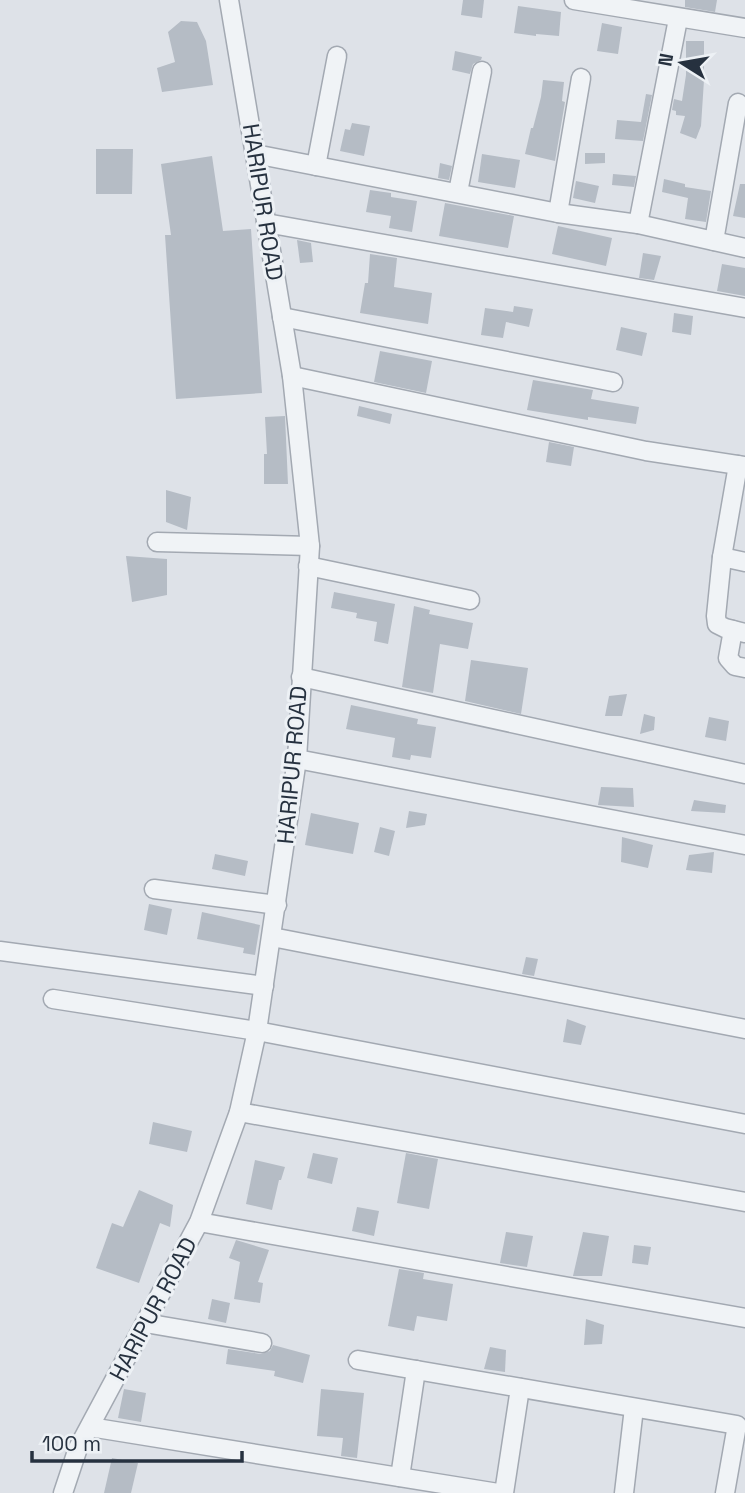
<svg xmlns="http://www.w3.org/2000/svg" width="745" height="1493" font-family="'Space Grotesk',sans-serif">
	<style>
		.building { fill: #b5bcc5 }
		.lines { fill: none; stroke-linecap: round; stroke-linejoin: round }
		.minor-casing { stroke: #a3a9b2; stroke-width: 21 }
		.minor { stroke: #f0f3f6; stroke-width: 18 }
		.labels { text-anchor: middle; stroke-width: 6; stroke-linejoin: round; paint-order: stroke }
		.street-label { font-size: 23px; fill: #26313f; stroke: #edf1f5 }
	</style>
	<rect width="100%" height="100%" fill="#dee2e8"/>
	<g class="building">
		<path d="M463,0H484L482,18L461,15Z"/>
		<path d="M685,0H717L715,12L685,7Z"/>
		<path d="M518,6L561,12L559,36L536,34V36L514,33Z"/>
		<path d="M181,21L197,22L206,41L213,85L162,92L157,68L175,62L168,32Z"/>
		<path d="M602,23L622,27L618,54L597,51Z"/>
		<path d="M686,41H704V80L701,126L696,139L680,133L685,116L676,115V111L672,110L674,99L682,101L686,75Z"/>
		<path d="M455,51L482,57L481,60L473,64L470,74L452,70Z"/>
		<path d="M543,80L564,82L562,101L565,102L555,161L525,154L531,128H533L541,97Z"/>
		<path d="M646,94L652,95L643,141L615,139L617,120L641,122Z"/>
		<path d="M352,123L370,126L364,156L340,151L345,129L350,130Z"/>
		<path d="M96,149H133L132,194H96Z"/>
		<path d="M585,153H605V163L585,164Z"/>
		<path d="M482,154L520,160L515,188L478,182Z"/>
		<path d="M212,156L223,231L251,229L262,393L176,399L165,235H171L161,164Z"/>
		<path d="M440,163L452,166L449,180L438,178Z"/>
		<path d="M613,174L636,176L634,187L612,185Z"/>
		<path d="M664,179L685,184V187L711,191L706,222L685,219L688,198L662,192Z"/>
		<path d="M576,181L599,186L595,203L573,198Z"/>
		<path d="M740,184H745V218L733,216Z"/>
		<path d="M370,190L391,193V197L417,201L412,232L389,228L391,216L366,212Z"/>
		<path d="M445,203L514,216L508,248L439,236Z"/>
		<path d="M558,226L612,238L606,266L552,254Z"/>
		<path d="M297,240L311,243L313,262L300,263Z"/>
		<path d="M643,253L661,256L654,280L639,278Z"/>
		<path d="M370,254L397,258L394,287L432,293L428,324L360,313L365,283H368Z"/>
		<path d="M722,264L745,268V296L717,291Z"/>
		<path d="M514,306L533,309L529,327L506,322L503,338L481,335L485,308L513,312Z"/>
		<path d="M674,313L693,316L691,335L672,332Z"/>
		<path d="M621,327L647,333L642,356L616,350Z"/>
		<path d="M380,351L432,361L426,393L374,382Z"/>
		<path d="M533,380L593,390L591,399L639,407L636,424L588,417V420L527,410Z"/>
		<path d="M359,406L392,414L390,424L357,416Z"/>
		<path d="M285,416L288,484H264V454H267L265,417Z"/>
		<path d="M549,442L574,447L571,466L546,462Z"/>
		<path d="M166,490L191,497L187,530L166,522Z"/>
		<path d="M126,556L167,559V595L132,602Z"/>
		<path d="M334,592L395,604L388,644L374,641L377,622L356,618L357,613L331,608Z"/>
		<path d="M414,606L430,610L429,614L473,623L468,649L440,644L433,693L402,687Z"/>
		<path d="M471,660L528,668L521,714L465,701Z"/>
		<path d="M627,694L622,716H605L609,696Z"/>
		<path d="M351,705L418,719L417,724L436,727L431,758L411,755L410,760L392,757L395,738L346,729Z"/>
		<path d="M644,714L655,717L654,730L640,734Z"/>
		<path d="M709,717L729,721L726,741L705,737Z"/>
		<path d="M601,787L633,788L634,807L598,805Z"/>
		<path d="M694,800L726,805L725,813L691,811Z"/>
		<path d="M409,811L427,814L425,825L406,828Z"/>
		<path d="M311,813L359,823L353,854L305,845Z"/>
		<path d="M380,827L395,831L389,856L374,852Z"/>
		<path d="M622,837L653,845L648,868L621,862Z"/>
		<path d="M714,852L712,873L686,870L689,855Z"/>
		<path d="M215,854L248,861L245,876L212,869Z"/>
		<path d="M149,904L172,909L167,935L144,930Z"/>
		<path d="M202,912L260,925L255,955L243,953L244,948L197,939Z"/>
		<path d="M526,957L538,959L534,976L522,974Z"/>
		<path d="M567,1019L586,1026L581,1045L563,1042Z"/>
		<path d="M153,1122L192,1131L187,1152L149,1144Z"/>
		<path d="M313,1153L338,1158L332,1184L307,1178Z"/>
		<path d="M406,1153L438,1159L429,1209L397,1203Z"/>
		<path d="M255,1160L285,1167L281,1180H279L272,1210L246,1204Z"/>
		<path d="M139,1190L173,1205L170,1227L160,1223L139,1283L96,1268L112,1223L123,1227Z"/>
		<path d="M357,1207L379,1211L374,1236L352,1231Z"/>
		<path d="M506,1232L533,1236L527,1267L500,1263Z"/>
		<path d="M583,1232L609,1236L602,1276H573Z"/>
		<path d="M236,1240L269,1250L258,1282L263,1283L260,1303L234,1299L240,1262L229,1258Z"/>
		<path d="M634,1245L651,1247L648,1265L632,1263Z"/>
		<path d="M399,1269L424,1273L423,1279L453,1284L447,1321L417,1316L414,1331L388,1326Z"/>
		<path d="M212,1299L230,1303L226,1323L208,1319Z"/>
		<path d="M586,1319L604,1325L602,1344L584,1345Z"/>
		<path d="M273,1345L310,1355L303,1383L274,1376L275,1371L226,1364L228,1349L261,1354L270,1351Z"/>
		<path d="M490,1347L506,1350L505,1372L484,1369Z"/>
		<path d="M124,1389L146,1393L141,1422L118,1418Z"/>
		<path d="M321,1389L364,1393L357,1458L341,1456L343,1438L317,1436Z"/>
		<path d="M112,1458L138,1463L131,1493H104Z"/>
	</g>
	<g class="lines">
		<g class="minor-casing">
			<g id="minor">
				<path d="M574,0L745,28"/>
				<path d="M255,154L558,213L638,224L745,248"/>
				<path d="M316,166L337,56"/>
				<path d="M458,192L482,71"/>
				<path d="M558,213L581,78"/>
				<path d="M266,223L745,308"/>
				<path d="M638,224L678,19"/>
				<path d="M714,241L738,103"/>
				<path d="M282,317L613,382"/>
				<path d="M292,376L646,451L745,466"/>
				<path d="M738,465L722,557L716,616L717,624L725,628L745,633"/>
				<path d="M157,542L310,546"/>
				<path d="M722,557L745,562"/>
				<path d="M308,566L470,600"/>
				<path d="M733,630L728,658L735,666L745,668"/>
				<path d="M301,677L745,774"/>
				<path d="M297,759L745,845"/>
				<path d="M154,889L277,905"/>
				<path d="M272,937L745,1029"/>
				<path d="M0,951L264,986"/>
				<path d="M53,999L257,1031L745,1124"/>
				<path d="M239,1112L745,1202"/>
				<path d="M199,1222L745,1318"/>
				<path d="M145,1323L262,1343"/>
				<path d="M358,1360L737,1425L725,1493"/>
				<path d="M90,1427L498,1493"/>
				<path d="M400,1477L416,1370"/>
				<path d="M63,1493L78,1448L199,1222L239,1112L257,1031L297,759L310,546L292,376L229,0"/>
				<path d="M504,1493L520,1388"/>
				<path d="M624,1493L634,1408"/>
			</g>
		</g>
		<use href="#minor" class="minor"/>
	</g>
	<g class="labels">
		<g class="street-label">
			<text transform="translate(263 202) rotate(81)" y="8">HARIPUR ROAD</text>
			<text transform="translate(292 765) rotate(-85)" y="8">HARIPUR ROAD</text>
			<text transform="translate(153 1309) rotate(-62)" y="8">HARIPUR ROAD</text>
		</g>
	</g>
	<g transform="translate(682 63) rotate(281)" stroke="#edf1f5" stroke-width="5" paint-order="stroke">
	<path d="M0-5L12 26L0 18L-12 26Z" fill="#26313f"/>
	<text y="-10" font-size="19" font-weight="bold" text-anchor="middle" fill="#26313f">N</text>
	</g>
	<path d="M32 1451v10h210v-10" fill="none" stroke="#26313f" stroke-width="3.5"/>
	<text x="42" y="1451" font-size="21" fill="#26313f" stroke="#edf1f5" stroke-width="5" paint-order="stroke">100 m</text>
</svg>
